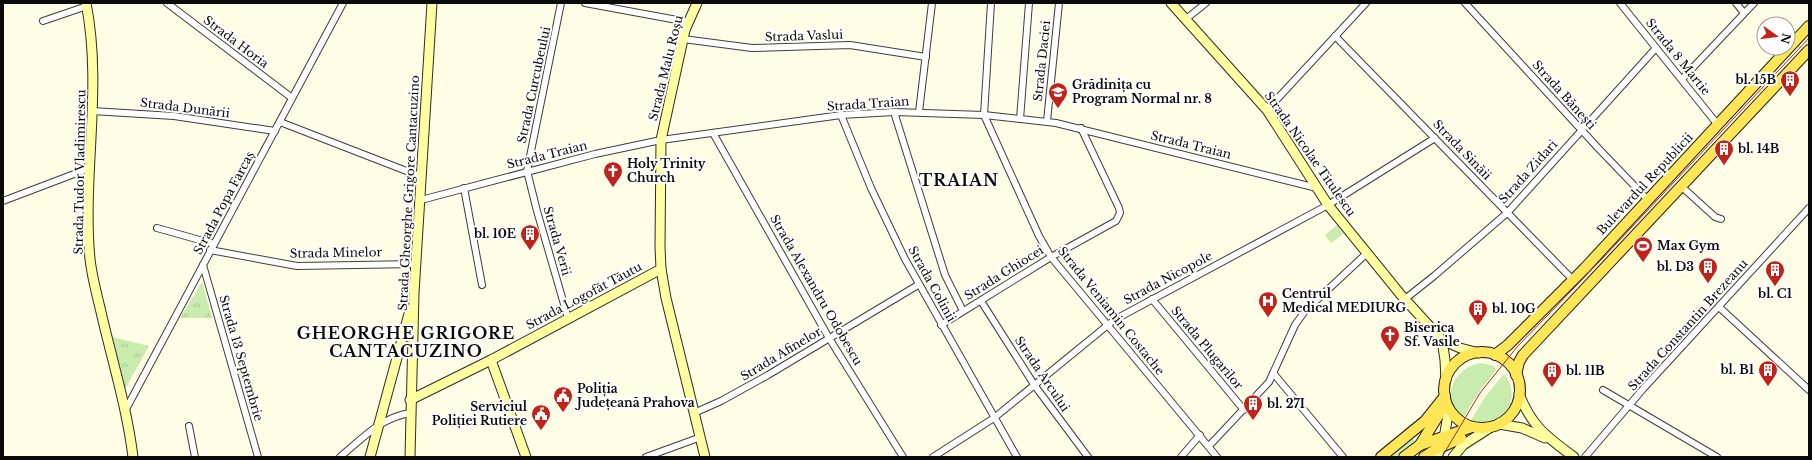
<svg xmlns="http://www.w3.org/2000/svg" width="1812" height="460" font-family="'Libre Baskerville',serif">
	<style>
		.grass { fill: #c8ebae }
		.park { fill: url(#park-tufts) }
		.lines { fill: none; stroke-linecap: round; stroke-linejoin: round }
		.street-casing { stroke: #3d3d3d; stroke-width: 8 }
		.secondary-casing { stroke: #2c2c2c; stroke-width: 11 }
		.primary-casing { stroke: #1b1b1b; stroke-width: 12 }
		.street { stroke: #fff; stroke-width: 6 }
		.secondary { stroke: #fffea1; stroke-width: 9 }
		.primary { stroke: #ffe656; stroke-width: 10 }
		.tram { stroke: #c1221a; stroke-width: 1 }
		.labels { text-anchor: middle; stroke-width: 4; stroke-linejoin: round; paint-order: stroke }
		.street-label { font-size: 12px; fill: #0a0a0a; stroke: #fff }
		.poi-label { font-size: 12px; font-weight: bold; fill: #0a0a0a; stroke: #fff; text-anchor: start }
		.district-label { font-size: 16px; font-weight: bold; letter-spacing: 1px; fill: #0a0a0a; stroke: #fff }
	</style>
	<defs>
		<pattern id="park-tufts" width="24" height="20" patternUnits="userSpaceOnUse"><rect width="24" height="20" fill="#c8ebae"/><path d="M3 7l-1-3M5 7V3M7 7l1-3M15 17l-1-3M17 17v-4M19 17l1-3" fill="none" stroke="#aac894"/></pattern>
	</defs>
	<rect width="100%" height="100%" fill="#fffde6"/>
	<g class="grass">
		<path d="M1337,225L1343,234L1331,243L1325,235Z"/>
		<path d="M1480,363L1491,365L1497,369L1479,392L1463,418C1439,400 1453,368 1480,363Z"/>
		<path d="M1504,374C1525,400 1500,431 1470,422L1485,397Z"/>
		<path d="M1413,439L1415,441L1395,457H1388Z"/>
	</g>
	<g class="park">
		<path d="M202,282L212,318H180Z"/>
		<path d="M112,337L149,346L124,391Z"/>
	</g>
	<g class="lines">
		<g class="street-casing">
			<g id="street">
				<path d="M167,3L292,98"/>
				<path d="M561,3L527,171L537,211L568,318"/>
				<path d="M585,3L688,22"/>
				<path d="M991,3L984,115L1039,236L1051,257L1217,457"/>
				<path d="M1465,3L1599,149L1648,200"/>
				<path d="M1620,3L1718,125"/>
				<path d="M1736,3L1744,13"/>
				<path d="M1186,19L1206,3"/>
				<path d="M43,21L87,6"/>
				<path d="M1335,36L1573,280"/>
				<path d="M683,39L752,48L850,45L926,57"/>
				<path d="M1682,79L1754,3"/>
				<path d="M1267,110L1366,3"/>
				<path d="M92,111L174,116L275,131"/>
				<path d="M894,112L945,275L963,311"/>
				<path d="M919,112L932,3"/>
				<path d="M841,115L871,188L905,259L1017,457"/>
				<path d="M1020,119L1029,3"/>
				<path d="M1047,121L1059,3"/>
				<path d="M280,122L422,177"/>
				<path d="M713,133L829,338L903,457"/>
				<path d="M1682,187L1715,217L1721,219"/>
				<path d="M464,188L482,285"/>
				<path d="M421,200L595,154L661,140L841,115L894,112L984,115L1056,123L1317,188"/>
				<path d="M3,201L90,168"/>
				<path d="M157,228L214,244"/>
				<path d="M210,250L297,266L416,264"/>
				<path d="M203,265L258,457"/>
				<path d="M1152,299L1244,410"/>
				<path d="M1405,299L1434,276L1507,213L1656,48"/>
				<path d="M981,301L1035,386L1088,457"/>
				<path d="M1719,307L1809,390"/>
				<path d="M941,325L1051,257L1116,221L1120,213L1119,208L1081,128"/>
				<path d="M1274,374L1343,457"/>
				<path d="M1603,390L1717,457"/>
				<path d="M125,411L343,3"/>
				<path d="M694,413L721,401L768,375L918,285"/>
				<path d="M189,426L195,457"/>
				<path d="M1209,446L1269,382L1295,325L1305,311L1367,253"/>
				<path d="M340,457C363,438 380,418 410,413"/>
				<path d="M646,457L701,437"/>
				<path d="M933,457L994,418L1114,320L1328,205L1435,138"/>
				<path d="M1181,457L1200,435"/>
				<path d="M1585,457L1643,389L1809,208"/>
			</g>
		</g>
		<g class="secondary-casing">
			<g id="secondary">
				<path d="M86,3C103,88 82,174 90,259C92,277 97,295 101,312C112,360 127,408 133,457"/>
				<path d="M697,3L685,30L661,140L660,247L661,269L666,298L705,457"/>
				<path d="M1171,3L1267,110L1328,205L1401,295L1442,340L1460,348L1479,353"/>
				<path d="M1442,340L1445,360L1446,380"/>
				<path d="M491,360L526,457"/>
				<path d="M1519,394C1532,427 1547,437 1574,457"/>
				<path d="M410,400L491,360L661,269"/>
				<path d="M1499,424L1522,428L1545,438"/>
				<path d="M370,457L410,310"/>
				<path d="M410,457L414,293L432,3"/>
				<path d="M1437,457L1444,438L1449,409"/>
				<path d="M1453,457L1463,445L1491,427"/>
			</g>
		</g>
		<g class="primary-casing">
			<g id="primary">
				<circle cx="1482" cy="390" r="38"/>
				<path d="M1495,355L1508,345L1584,269L1809,26"/>
				<path d="M1516,375L1519,362L1523,355L1809,50"/>
				<path d="M1420,445L1446,403"/>
				<path d="M1381,457L1425,421L1445,396"/>
				<path d="M1404,457L1420,445L1472,427"/>
				<path d="M1424,457L1435,450L1461,438"/>
			</g>
		</g>
		<use href="#street" class="street"/>
		<use href="#secondary" class="secondary"/>
		<use href="#primary" class="primary"/>
		<path class="tram" d="M1442,457L1480,393L1517,347L1602,259L1809,38"/>
	</g>
	<defs>
		<g id="building-pin" transform="scale(1)"><path d="M0 17L-7.5 6A9.5 9.5 0 1 1 7.5 6Z" fill="#c1221a" stroke="#fff"/><path d="M-4-6H4V6H1V3H-1V6H-4ZM-2.5-4.3h1.7v1.8h-1.7ZM.8-4.3h1.7v1.8H.8ZM-2.5-1h1.7V.8h-1.7ZM.8-1h1.7V.8H.8Z" fill="#fff"/></g>
		<g id="school-pin" transform="scale(1)"><path d="M0 17L-7.5 6A9.5 9.5 0 1 1 7.5 6Z" fill="#c1221a" stroke="#fff"/><path d="M0-5L7-2L0 1L-7-2ZM-4 1L0 2.5L4 1V4Q0 6-4 4Z" fill="#fff"/></g>
		<g id="church-pin" transform="scale(1)"><path d="M0 17L-7.5 6A9.5 9.5 0 1 1 7.5 6Z" fill="#c1221a" stroke="#fff"/><path d="M-1.2-6h2.4v3.5h3.3v2.4h-3.3V6h-2.4V-.1h-3.3v-2.4h3.3Z" fill="#fff"/></g>
		<g id="stadium-pin" transform="scale(1)"><path d="M0 17L-7.5 6A9.5 9.5 0 1 1 7.5 6Z" fill="#c1221a" stroke="#fff"/><path d="M0-5a6.5 5 0 1 0 0 10a6.5 5 0 1 0 0-10ZM-3.5-1.8h7v3.6h-7Z" fill="#fff"/></g>
		<g id="hospital-pin" transform="scale(1)"><path d="M0 17L-7.5 6A9.5 9.5 0 1 1 7.5 6Z" fill="#c1221a" stroke="#fff"/><path d="M-5-5h3v3.5h4V-5h3V5h-3V1.5h-4V5h-3Z" fill="#fff"/></g>
		<g id="civic-pin" transform="scale(1)"><path d="M0 17L-7.5 6A9.5 9.5 0 1 1 7.5 6Z" fill="#c1221a" stroke="#fff"/><path d="M-.6-6.5H3V-4.5H.6V-3L4-1V1h2V6H-6V1h2V-1L-.6-3ZM-1.2 2.5V6h2.4V2.5Z" fill="#fff"/></g>
	</defs>
	<g fill-rule="evenodd">
		<use href="#building-pin" x="1790" y="80"/>
		<use href="#school-pin" x="1058" y="92"/>
		<use href="#building-pin" x="1724" y="149"/>
		<use href="#church-pin" x="613" y="171"/>
		<use href="#building-pin" x="530" y="234"/>
		<use href="#stadium-pin" x="1643" y="246"/>
		<use href="#building-pin" x="1708" y="267"/>
		<use href="#building-pin" x="1775" y="270"/>
		<use href="#hospital-pin" x="1268" y="301"/>
		<use href="#building-pin" x="1478" y="309"/>
		<use href="#church-pin" x="1390" y="335"/>
		<use href="#building-pin" x="1768" y="370"/>
		<use href="#building-pin" x="1552" y="371"/>
		<use href="#civic-pin" x="563" y="396"/>
		<use href="#building-pin" x="1253" y="404"/>
		<use href="#civic-pin" x="541" y="414"/>
	</g>
	<g class="labels">
		<g class="street-label">
			<text transform="translate(804 36) rotate(-2)" y="4">Strada Vaslui</text>
			<text transform="translate(236 42) rotate(37)" y="4">Strada Horia</text>
			<text transform="translate(1678 57) rotate(51)" y="4">Strada 8 Martie</text>
			<text transform="translate(1042 61) rotate(-84)" y="4">Strada Daciei</text>
			<text transform="translate(666 68) rotate(-76)" y="4">Strada Malu Roșu</text>
			<text transform="translate(534 85) rotate(-78)" y="4">Strada Curcubeului</text>
			<text transform="translate(1564 95) rotate(48)" y="4">Strada Bănești</text>
			<text transform="translate(868 104) rotate(-4)" y="4">Strada Traian</text>
			<text transform="translate(185 108) rotate(7)" y="4">Strada Dunării</text>
			<text transform="translate(1191 145) rotate(14)" y="4">Strada Traian</text>
			<text transform="translate(1462 150) rotate(46)" y="4">Strada Sinăii</text>
			<text transform="translate(1310 154) rotate(55)" y="4">Strada Nicolae Titulescu</text>
			<text transform="translate(547 155) rotate(-14)" y="4">Strada Traian</text>
			<text transform="translate(80 172) rotate(-89)" y="4">Strada Tudor Vladimirescu</text>
			<text transform="translate(1528 172) rotate(-48)" y="4">Strada Zidari</text>
			<text transform="translate(1645 184) rotate(-47)" y="4">Bulevardul Republicii</text>
			<text transform="translate(409 193) rotate(-87)" y="4">Strada Gheorghe Grigore Cantacuzino</text>
			<text transform="translate(224 203) rotate(-62)" y="4">Strada Popa Farcaș</text>
			<text transform="translate(557 241) rotate(74)" y="4">Strada Verii</text>
			<text transform="translate(336 253) rotate(-1)" y="4">Strada Minelor</text>
			<text transform="translate(1004 273) rotate(-32)" y="4">Strada Ghiocei</text>
			<text transform="translate(1168 278) rotate(-28)" y="4">Strada Nicopole</text>
			<text transform="translate(932 284) rotate(61)" y="4">Strada Colinii</text>
			<text transform="translate(816 290) rotate(60)" y="4">Strada Alexandru Odobescu</text>
			<text transform="translate(584 296) rotate(-28)" y="4">Strada Logofăt Tăutu</text>
			<text transform="translate(1111 311) rotate(51)" y="4">Strada Veniamin Costache</text>
			<text transform="translate(1688 325) rotate(-48)" y="4">Strada Constantin Brezeanu</text>
			<text transform="translate(1207 348) rotate(50)" y="4">Strada Plugarilor</text>
			<text transform="translate(781 354) rotate(-31)" y="4">Strada Afinelor</text>
			<text transform="translate(241 358) rotate(74)" y="4">Strada 13 Septembrie</text>
			<text transform="translate(1042 374) rotate(56)" y="4">Strada Arcului</text>
		</g>
		<g class="poi-label">
			<text x="1776" y="84" text-anchor="end">bl. 15B</text>
			<text x="1072" y="89">Grădinița cu<tspan x="1072" dy="14">Program Normal nr. 8</tspan></text>
			<text x="1738" y="153">bl. 14B</text>
			<text x="627" y="168">Holy Trinity<tspan x="627" dy="14">Church</tspan></text>
			<text x="516" y="238" text-anchor="end">bl. 10E</text>
			<text x="1657" y="250">Max Gym</text>
			<text x="1694" y="271" text-anchor="end">bl. D3</text>
			<text x="1282" y="298">Centrul<tspan x="1282" dy="14">Medical MEDIURG</tspan></text>
			<text x="1775" y="298" text-anchor="middle">bl. C1</text>
			<text x="1492" y="313">bl. 10G</text>
			<text x="1404" y="332">Biserica<tspan x="1404" dy="14">Sf. Vasile</tspan></text>
			<text x="1754" y="374" text-anchor="end">bl. B1</text>
			<text x="1566" y="375">bl. 11B</text>
			<text x="577" y="393">Poliția<tspan x="577" dy="14">Județeană Prahova</tspan></text>
			<text x="1267" y="408">bl. 27I</text>
			<text x="527" y="411" text-anchor="end">Serviciul<tspan x="527" dy="14">Poliției Rutiere</tspan></text>
		</g>
		<g class="district-label">
			<text x="959" y="186">TRAIAN</text>
			<text x="406" y="339">GHEORGHE GRIGORE<tspan x="406" dy="18">CANTACUZINO</tspan></text>
		</g>
	</g>
	<rect width="1812" height="460" fill="none" stroke="#0a0a0a" stroke-width="8"/>
	<g transform="translate(1776 36) rotate(104)"><circle r="19" fill="#ffffff" stroke="#9d9d9d"/>
	<path d="M0-3L7 15L0 10L-7 15Z" fill="#c1221a"/>
	<text y="-6" font-size="11" font-weight="bold" text-anchor="middle" fill="#0a0a0a">N</text>
	</g>
</svg>
